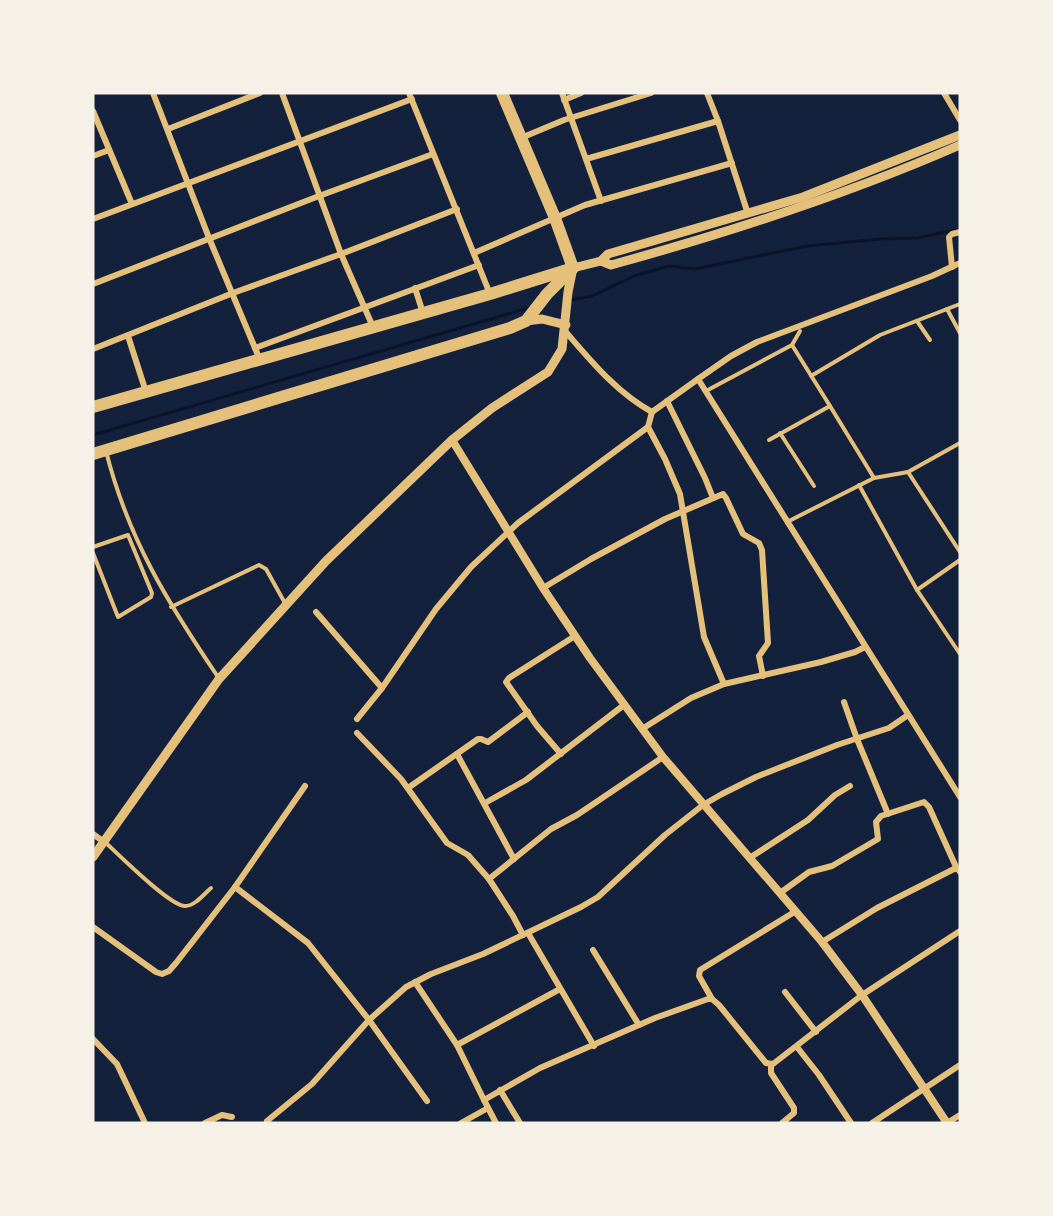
<svg xmlns="http://www.w3.org/2000/svg" width="1053" height="1216" font-family="'Archivo Narrow',sans-serif">
	<style>
		.lines { fill: none; stroke-linecap: round; stroke-linejoin: round }
		.stream { stroke: #0b132b; stroke-width: 3 }
		.service { stroke: #e5c07b; stroke-width: 4 }
		.minor { stroke: #e5c07b; stroke-width: 6 }
		.tertiary { stroke: #e5c07b; stroke-width: 8 }
		.secondary { stroke: #e5c07b; stroke-width: 9 }
		.trunk { stroke: #e5c07b; stroke-width: 12 }
	</style>
	<rect width="100%" height="100%" fill="#14213d"/>
	<g class="lines">
		<g class="stream">
			<path d="M570,300L592,296L634,276L669,266L695,269L807,246L881,239L917,238L960,229"/>
			<path d="M93,435L525,309"/>
		</g>
		<g class="service">
			<path d="M947,309L960,333"/>
			<path d="M917,321L930,340"/>
			<path d="M792,345L800,331"/>
			<path d="M811,376L880,335L960,304"/>
			<path d="M706,391L792,345L830,406"/>
			<path d="M780,433L814,486"/>
			<path d="M769,440L830,406L874,478"/>
			<path d="M106,451C128,539 168,603 218,677"/>
			<path d="M908,472L960,443"/>
			<path d="M859,485L917,590L960,654"/>
			<path d="M787,522L874,478L908,472L960,552"/>
			<path d="M93,547L128,535L152,593L151,597L118,617L93,553"/>
			<path d="M917,590L960,560"/>
			<path d="M171,607L259,565L266,569L286,605"/>
			<path d="M105,842C118,854 170,906 185,906C195,906 204,894 211,888"/>
		</g>
		<g class="minor">
			<path d="M153,93L209,238L260,360"/>
			<path d="M282,93L341,254L373,327"/>
			<path d="M409,93L490,294"/>
			<path d="M562,93L601,201"/>
			<path d="M707,93L718,121L748,214"/>
			<path d="M944,93L960,120"/>
			<path d="M564,100L581,93"/>
			<path d="M93,111L132,204"/>
			<path d="M168,129L260,93"/>
			<path d="M521,138L564,120L651,93"/>
			<path d="M93,156L109,150"/>
			<path d="M586,159L718,121"/>
			<path d="M93,219L412,99"/>
			<path d="M474,253L585,205L732,163"/>
			<path d="M952,267L949,237L952,234L960,232"/>
			<path d="M93,284L319,196L433,154"/>
			<path d="M415,288L423,313"/>
			<path d="M565,331C591,361 617,393 652,412L698,379L960,797"/>
			<path d="M128,336L146,392"/>
			<path d="M255,348L479,265"/>
			<path d="M93,349L233,293L341,254L457,209"/>
			<path d="M698,379L731,356L757,342L932,276L960,263"/>
			<path d="M667,401L705,478L713,498"/>
			<path d="M648,427L665,459L680,494L704,637L724,684"/>
			<path d="M543,588L591,559L665,519L723,494L726,498L743,534L759,543L762,550L768,643L759,656L763,676"/>
			<path d="M316,612L382,688"/>
			<path d="M844,702L857,739L888,814"/>
			<path d="M357,719L382,688L436,609L471,567L518,523L648,427L652,412"/>
			<path d="M642,729L691,698L724,684L821,662L855,652L865,647"/>
			<path d="M357,733L401,779L447,843L468,855L489,879L513,916L523,935"/>
			<path d="M457,754L514,859"/>
			<path d="M561,754L537,726L506,682L509,678L575,636"/>
			<path d="M305,786L235,887L308,943L369,1020L427,1101"/>
			<path d="M408,788L478,739H481L488,742L528,712"/>
			<path d="M485,803L526,780L624,705"/>
			<path d="M93,834L104,842"/>
			<path d="M751,857L808,820L835,795L850,786"/>
			<path d="M489,879L551,829L577,815L663,757"/>
			<path d="M780,893L809,872L832,866L878,839L876,822L881,816L924,802L929,807L957,869"/>
			<path d="M93,927L156,972L162,974L169,971L176,963L235,887"/>
			<path d="M528,933L594,1046"/>
			<path d="M822,942L877,908L954,869H958L960,872"/>
			<path d="M593,950L639,1025"/>
			<path d="M415,982L457,1045L484,1100"/>
			<path d="M785,992L816,1032"/>
			<path d="M712,999L699,976L700,970L796,911"/>
			<path d="M93,1039L117,1064L145,1123"/>
			<path d="M457,1045L560,989"/>
			<path d="M797,1047L819,1075L851,1123"/>
			<path d="M771,1065V1073L794,1108V1113L782,1123"/>
			<path d="M500,1090L520,1123"/>
			<path d="M267,1121L312,1084L369,1020L406,987L431,974L483,954L581,907L598,897L665,835L703,805L722,794L756,777L837,745L889,728L908,715"/>
			<path d="M205,1123L222,1115L232,1117"/>
			<path d="M461,1123L488,1108"/>
			<path d="M496,1123L484,1100L540,1068L655,1018L708,999H712L719,1005L766,1063L773,1064L862,995L960,931"/>
			<path d="M872,1123L960,1065"/>
			<path d="M947,1123L960,1115"/>
		</g>
		<path class="tertiary" d="M452,440L543,588L590,658L663,757L822,942L862,995L947,1123"/>
		<g class="secondary">
			<path d="M601,261L608,254L803,197L960,135"/>
			<path d="M526,321L542,319L566,325"/>
			<path d="M93,857L219,679L326,561L452,440L492,408L548,372L562,349L568,292L573,268L601,261L611,265C731,232 846,195 960,145"/>
		</g>
		<g class="trunk">
			<path d="M502,93L555,218L573,268"/>
			<path d="M93,407L490,294L570,269"/>
			<path d="M93,454L510,328L526,321L547,294L573,268"/>
		</g>
	</g>
	<rect width="1053" height="1216" fill="none" stroke="#f6f1e7" stroke-width="189"/>
</svg>
